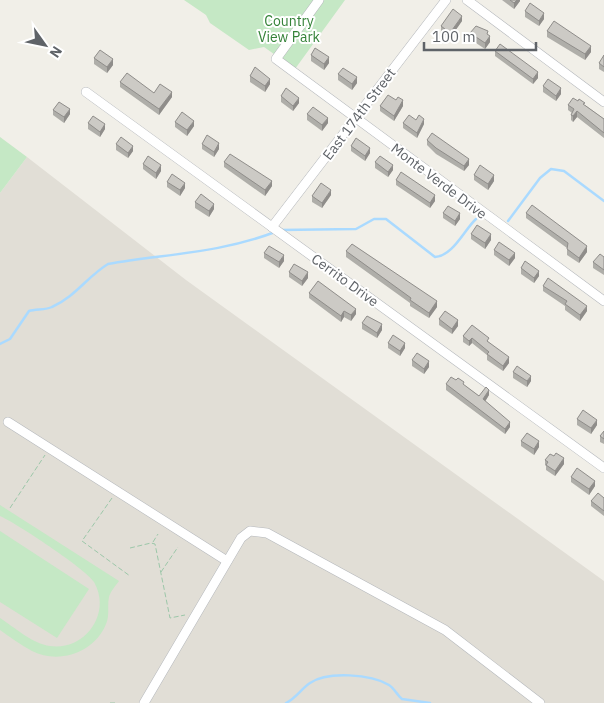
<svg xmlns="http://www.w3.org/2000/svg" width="604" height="703" font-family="'IBM Plex Sans',sans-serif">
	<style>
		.education { fill: #e1ded6 }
		.green { fill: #c5e8c5 }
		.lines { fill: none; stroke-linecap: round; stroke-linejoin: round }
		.stream { stroke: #aadaff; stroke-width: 2.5 }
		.minor-casing { stroke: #b5b8bc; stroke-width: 10 }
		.path { stroke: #9cc7a9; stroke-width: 1; stroke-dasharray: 5 2.5; stroke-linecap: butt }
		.minor { stroke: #fff; stroke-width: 9 }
		.wall { fill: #afaea9 }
		.shaded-wall { fill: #8f8d8a }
		.building { fill: #cccac5; stroke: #8f8d8a }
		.labels { text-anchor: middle; stroke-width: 4; stroke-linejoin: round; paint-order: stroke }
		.park-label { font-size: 14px; fill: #348238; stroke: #fff }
		.street-label { font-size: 14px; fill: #5f6368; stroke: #fff }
	</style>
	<rect width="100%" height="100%" fill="#f1efe8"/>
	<path class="education" d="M27,157L186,280L604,581V703H0V193Z"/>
	<g class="green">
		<path d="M184,0H345L295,69L264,47L249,50L210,23L206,15Z"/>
		<path d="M0,137L27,157L0,193Z"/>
		<path d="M0,505L119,581C116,585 110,592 109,597C107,606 110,615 106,624C95,652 59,665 32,651C21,645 10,637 0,630V618C14,627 33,644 50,646C85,651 112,613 94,582C86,569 16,523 0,516Z"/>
		<path d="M0,531L89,589L57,638L0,602Z"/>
	</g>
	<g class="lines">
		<g class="stream">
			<path d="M508,221L540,178L551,169L564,171L604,201"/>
			<path d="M280,230L356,229L374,219H386L435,257C453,256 464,230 476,219"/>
			<path d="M0,344L10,339L29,311C36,309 46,310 52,307C75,297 88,276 108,264C165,254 221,253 275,232"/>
			<path d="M286,703C296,698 301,689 310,683C327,671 371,674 389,685C394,688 397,695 402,699L430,703"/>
		</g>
		<g class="minor-casing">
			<g id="minor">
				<path d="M319,0L276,59L604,301"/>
				<path d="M467,0L604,102"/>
				<path d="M86,92L604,468"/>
				<path d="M272,227L446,0"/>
				<path d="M8,422L227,561"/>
				<path d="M144,703L241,538L250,531L267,533L445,630L540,703"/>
			</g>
		</g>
		<g class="path">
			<path d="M112,498L82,541L130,576"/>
			<path d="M10,508L45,455"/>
			<path d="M153,542L158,534"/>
			<path d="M130,548L151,543L155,544L170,618L185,615"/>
			<path d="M161,572L178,547"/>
			<path d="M110,703H115"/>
		</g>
		<use href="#minor" class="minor"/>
	</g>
	<g class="wall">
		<path d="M502,0H520V1L514,9Z"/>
		<path d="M525,11L544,19L539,26L525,17Z"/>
		<path d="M462,21L450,38L441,32V26Z"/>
		<path d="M547,31L591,52L585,60L547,37Z"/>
		<path d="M470,33L488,35L490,42L485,49L470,39Z"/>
		<path d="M495,51L538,78L533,84L495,56Z"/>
		<path d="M311,55L329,63L324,70L311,61Z"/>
		<path d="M604,56V72L599,69V63Z"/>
		<path d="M94,58L113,65L107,73L94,64Z"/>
		<path d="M338,74L357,83L352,90L338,80Z"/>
		<path d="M250,76L270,84L265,92L250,82Z"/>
		<path d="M120,82L154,93L172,97L159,115L120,87Z"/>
		<path d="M543,86L561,94L556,101L543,92Z"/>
		<path d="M281,96L299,103L293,111L281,102Z"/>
		<path d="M568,105H585L604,119V138L577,117L573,122L571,120V115L572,113L568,110Z"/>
		<path d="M380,106H403L394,121L380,111Z"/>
		<path d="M53,110L70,114L64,123L53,115Z"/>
		<path d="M307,114L328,123L322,131L307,120Z"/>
		<path d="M416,120L424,124L417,138L403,128V123Z"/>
		<path d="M175,122L194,126L187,136L175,127Z"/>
		<path d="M88,123L105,129L100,137L88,129Z"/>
		<path d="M427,140L469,165L464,171L436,154L427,145Z"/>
		<path d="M116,144L133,151L128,158L116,150Z"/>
		<path d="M202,144L219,149L214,157L202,149Z"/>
		<path d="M351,146L370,153L365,161L351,151Z"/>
		<path d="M224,162L272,186L265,196L224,167Z"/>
		<path d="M375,162L393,170L388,177L375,168Z"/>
		<path d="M143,164L161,171L156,179L143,169Z"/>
		<path d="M474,175L494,181L488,190L474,180Z"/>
		<path d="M396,180L435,201L430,208L396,185Z"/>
		<path d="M167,182L185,188L180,196L167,187Z"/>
		<path d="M331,195L322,208L312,202V196Z"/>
		<path d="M195,202L214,209L209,217L195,208Z"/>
		<path d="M443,213L460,219L455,226L443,218Z"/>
		<path d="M526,213L587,252L579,263L567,255V248L526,218Z"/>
		<path d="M471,234L491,240L485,249L471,239Z"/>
		<path d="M494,250L515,258L509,266L494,255Z"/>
		<path d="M346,251L437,307L429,318L410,306V303L346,257Z"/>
		<path d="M264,253L284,261L279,268L264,258Z"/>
		<path d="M604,257V275L593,268V262Z"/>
		<path d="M521,268L539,276L534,283L521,274Z"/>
		<path d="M289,272L308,278L302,286L289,277Z"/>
		<path d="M543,286L587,311L580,321L565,310V306L543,291Z"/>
		<path d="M309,293L356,314L351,321L344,317L341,322L309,298Z"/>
		<path d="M439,319L458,326L452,334L439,325Z"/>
		<path d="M362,323L382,330L377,338L362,329Z"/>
		<path d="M472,325L509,363L503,371L487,360V355L472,343L469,346L463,342V336Z"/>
		<path d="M388,343L405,348L400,356L388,348Z"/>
		<path d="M412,360L429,367L424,374L412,366Z"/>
		<path d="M513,372L531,381L527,387L513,378Z"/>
		<path d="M446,384L464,385L479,396L489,395L485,401L510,427L505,434L446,390Z"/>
		<path d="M577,419L597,425L591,434L577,425Z"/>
		<path d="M604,431V444L600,442V436Z"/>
		<path d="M521,441L539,447L534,455L521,446Z"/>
		<path d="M545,460L564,464L555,476L546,470V466L545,465Z"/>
		<path d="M571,477L595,486L589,495L571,482Z"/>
		<path d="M604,498V516L591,506V501Z"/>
	</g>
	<g class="shaded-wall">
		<path d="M517,0H520V1L514,9V3Z"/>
		<path d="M544,13V19L539,26V21Z"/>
		<path d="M462,16V21L450,38V33Z"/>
		<path d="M490,36V42L485,49V43Z"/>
		<path d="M591,46V52L585,60V54Z"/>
		<path d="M329,57V63L324,70V64Z"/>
		<path d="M113,59V65L107,73V67Z"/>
		<path d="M538,72V78L533,84V79Z"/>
		<path d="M357,77V83L352,90V84Z"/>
		<path d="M270,79V84L265,92V86Z"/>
		<path d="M561,88V94L556,101V96Z"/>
		<path d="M172,92V97L159,115V109Z"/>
		<path d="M299,98V103L293,111V106Z"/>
		<path d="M403,100V106L394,121V116Z"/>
		<path d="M70,109V114L64,123V117Z"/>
		<path d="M577,111V117L573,122V116Z"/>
		<path d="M328,118V123L322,131V125Z"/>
		<path d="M424,119V124L417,138V133Z"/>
		<path d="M194,121V126L187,136V130Z"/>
		<path d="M105,124V129L100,137V132Z"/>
		<path d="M219,143V149L214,157V152Z"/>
		<path d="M133,146V151L128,158V153Z"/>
		<path d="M370,148V153L365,161V156Z"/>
		<path d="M469,159V165L464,171V166Z"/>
		<path d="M161,165V171L156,179V173Z"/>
		<path d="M393,165V170L388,177V172Z"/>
		<path d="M494,175V181L488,190V184Z"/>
		<path d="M272,181V186L265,196V190Z"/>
		<path d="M185,183V188L180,196V190Z"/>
		<path d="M331,190V195L322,208V203Z"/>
		<path d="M435,195V201L430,208V203Z"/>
		<path d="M214,204V209L209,217V211Z"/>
		<path d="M460,213V219L455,226V221Z"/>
		<path d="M491,234V240L485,249V243Z"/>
		<path d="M587,246V252L579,263V258Z"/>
		<path d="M515,253V258L509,266V260Z"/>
		<path d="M284,255V261L279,268V262Z"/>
		<path d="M539,271V276L534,283V278Z"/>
		<path d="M308,272V278L302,286V281Z"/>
		<path d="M437,301V307L429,318V313Z"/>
		<path d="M587,306V311L580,321V315Z"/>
		<path d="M356,309V314L351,321V315Z"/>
		<path d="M344,311V317L341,322V316Z"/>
		<path d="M458,320V326L452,334V329Z"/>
		<path d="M382,324V330L377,338V333Z"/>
		<path d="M472,338V343L469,346V341Z"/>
		<path d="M405,343V348L400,356V351Z"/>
		<path d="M509,357V363L503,371V366Z"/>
		<path d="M429,361V367L424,374V369Z"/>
		<path d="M531,376V381L527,387V381Z"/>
		<path d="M489,390V395L483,405V399Z"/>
		<path d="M597,420V425L591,434V428Z"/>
		<path d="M510,422V427L505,434V429Z"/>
		<path d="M539,441V447L534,455V449Z"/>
		<path d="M564,458V464L555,476V471Z"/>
		<path d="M595,481V486L589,495V489Z"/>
	</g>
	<g class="building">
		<path d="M510,0H517L514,3Z"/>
		<path d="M530,3L544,13L539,21L525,11Z"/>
		<path d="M453,9L462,16L450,33L441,26Z"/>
		<path d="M554,21L591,46L585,54L547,31Z"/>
		<path d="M476,26L488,31L487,34L490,36L485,43L470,33Z"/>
		<path d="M500,44L538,72L533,79L495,51Z"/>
		<path d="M315,48L329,57L324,64L311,55Z"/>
		<path d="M100,50L113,59L107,67L94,58Z"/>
		<path d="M604,55V67L599,63Z"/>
		<path d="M255,67L270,79L265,86L250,76Z"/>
		<path d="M343,68L357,77L352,84L338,74Z"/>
		<path d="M127,73L154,93L160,84L172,92L159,109L120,82Z"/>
		<path d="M548,79L561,88L556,96L543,86Z"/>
		<path d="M286,88L299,98L293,106L281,96Z"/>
		<path d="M388,95L396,100L398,97L403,100L394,116L380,106Z"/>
		<path d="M573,98L578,101L579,99L585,103L583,104L604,119V133L577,111L573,116L571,115L574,109L568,105Z"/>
		<path d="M59,102L70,109L64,117L53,110Z"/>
		<path d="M313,107L328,118L322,125L307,114Z"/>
		<path d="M182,112L194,121L187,130L175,122Z"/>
		<path d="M409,115L416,120L419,115L424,119L417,133L403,123Z"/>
		<path d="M93,116L105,124L100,132L88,123Z"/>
		<path d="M432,133L469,159L464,166L436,148L427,140Z"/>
		<path d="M207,135L219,143L214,152L202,144Z"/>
		<path d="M121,137L133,146L128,153L116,144Z"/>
		<path d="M356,138L370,148L365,156L351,146Z"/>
		<path d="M230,154L272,181L265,190L224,162Z"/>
		<path d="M148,156L161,165L156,173L143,164Z"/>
		<path d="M380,156L393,165L388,172L375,162Z"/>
		<path d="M480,165L494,175L488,184L474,175Z"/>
		<path d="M401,172L435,195L430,203L396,180Z"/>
		<path d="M172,174L185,183L180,190L167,182Z"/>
		<path d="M321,183L331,190L322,203L312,196Z"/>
		<path d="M201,194L214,204L209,211L195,202Z"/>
		<path d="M532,205L587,246L579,258L567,249L568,243L526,213Z"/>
		<path d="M448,206L460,213L455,221L443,213Z"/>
		<path d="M477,225L491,234L485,243L471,234Z"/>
		<path d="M499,242L515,253L509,260L494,250Z"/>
		<path d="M352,244L437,301L429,313L410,300L411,298L346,251Z"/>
		<path d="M269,246L284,255L279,262L264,253Z"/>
		<path d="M600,254L604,257V270L593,262Z"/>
		<path d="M525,261L539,271L534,278L521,268Z"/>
		<path d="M294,264L308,272L302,281L289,272Z"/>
		<path d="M548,278L587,306L580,315L565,304L567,301L543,286Z"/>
		<path d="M318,281L356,309L351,315L344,311L341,316L309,293Z"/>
		<path d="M445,311L458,320L452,329L439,319Z"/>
		<path d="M367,316L382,324L377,333L362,323Z"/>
		<path d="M472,325L489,338L487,341L509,357L503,366L487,354L489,352L472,338L469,341L463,336Z"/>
		<path d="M393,335L405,343L400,351L388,343Z"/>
		<path d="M417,353L429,361L424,369L412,360Z"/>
		<path d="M517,366L531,376L527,381L513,372Z"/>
		<path d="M451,377L456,380L458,378L464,382L463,384L479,396L486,387L489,390L483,399L510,422L505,429L446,384Z"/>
		<path d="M583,410L597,420L591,428L577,419Z"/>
		<path d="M604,431V439L600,436Z"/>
		<path d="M527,433L539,441L534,449L521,441Z"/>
		<path d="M556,453L564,458L555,471L546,465L548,462L545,460L550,454L554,456Z"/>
		<path d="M577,468L595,481L589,489L571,477Z"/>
		<path d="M598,493L604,498V511L591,501Z"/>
	</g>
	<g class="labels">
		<g class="park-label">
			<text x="289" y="26">Country<tspan x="289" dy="16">View Park</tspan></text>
		</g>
		<g class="street-label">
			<text transform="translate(359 114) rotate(-53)" y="5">East 174th Street</text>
			<text transform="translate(439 181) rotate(37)" y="5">Monte Verde Drive</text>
			<text transform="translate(345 280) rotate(36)" y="5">Cerrito Drive</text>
		</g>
	</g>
	<g transform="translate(45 45) rotate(123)" stroke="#ffffff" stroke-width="4" paint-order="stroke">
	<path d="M0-4L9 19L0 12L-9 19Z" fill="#5f6368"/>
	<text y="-8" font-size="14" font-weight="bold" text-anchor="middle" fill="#5f6368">N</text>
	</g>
	<path d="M424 42v8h112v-8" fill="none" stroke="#5f6368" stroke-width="2.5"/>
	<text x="432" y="42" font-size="15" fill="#5f6368" stroke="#ffffff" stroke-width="4" paint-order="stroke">100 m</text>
</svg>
